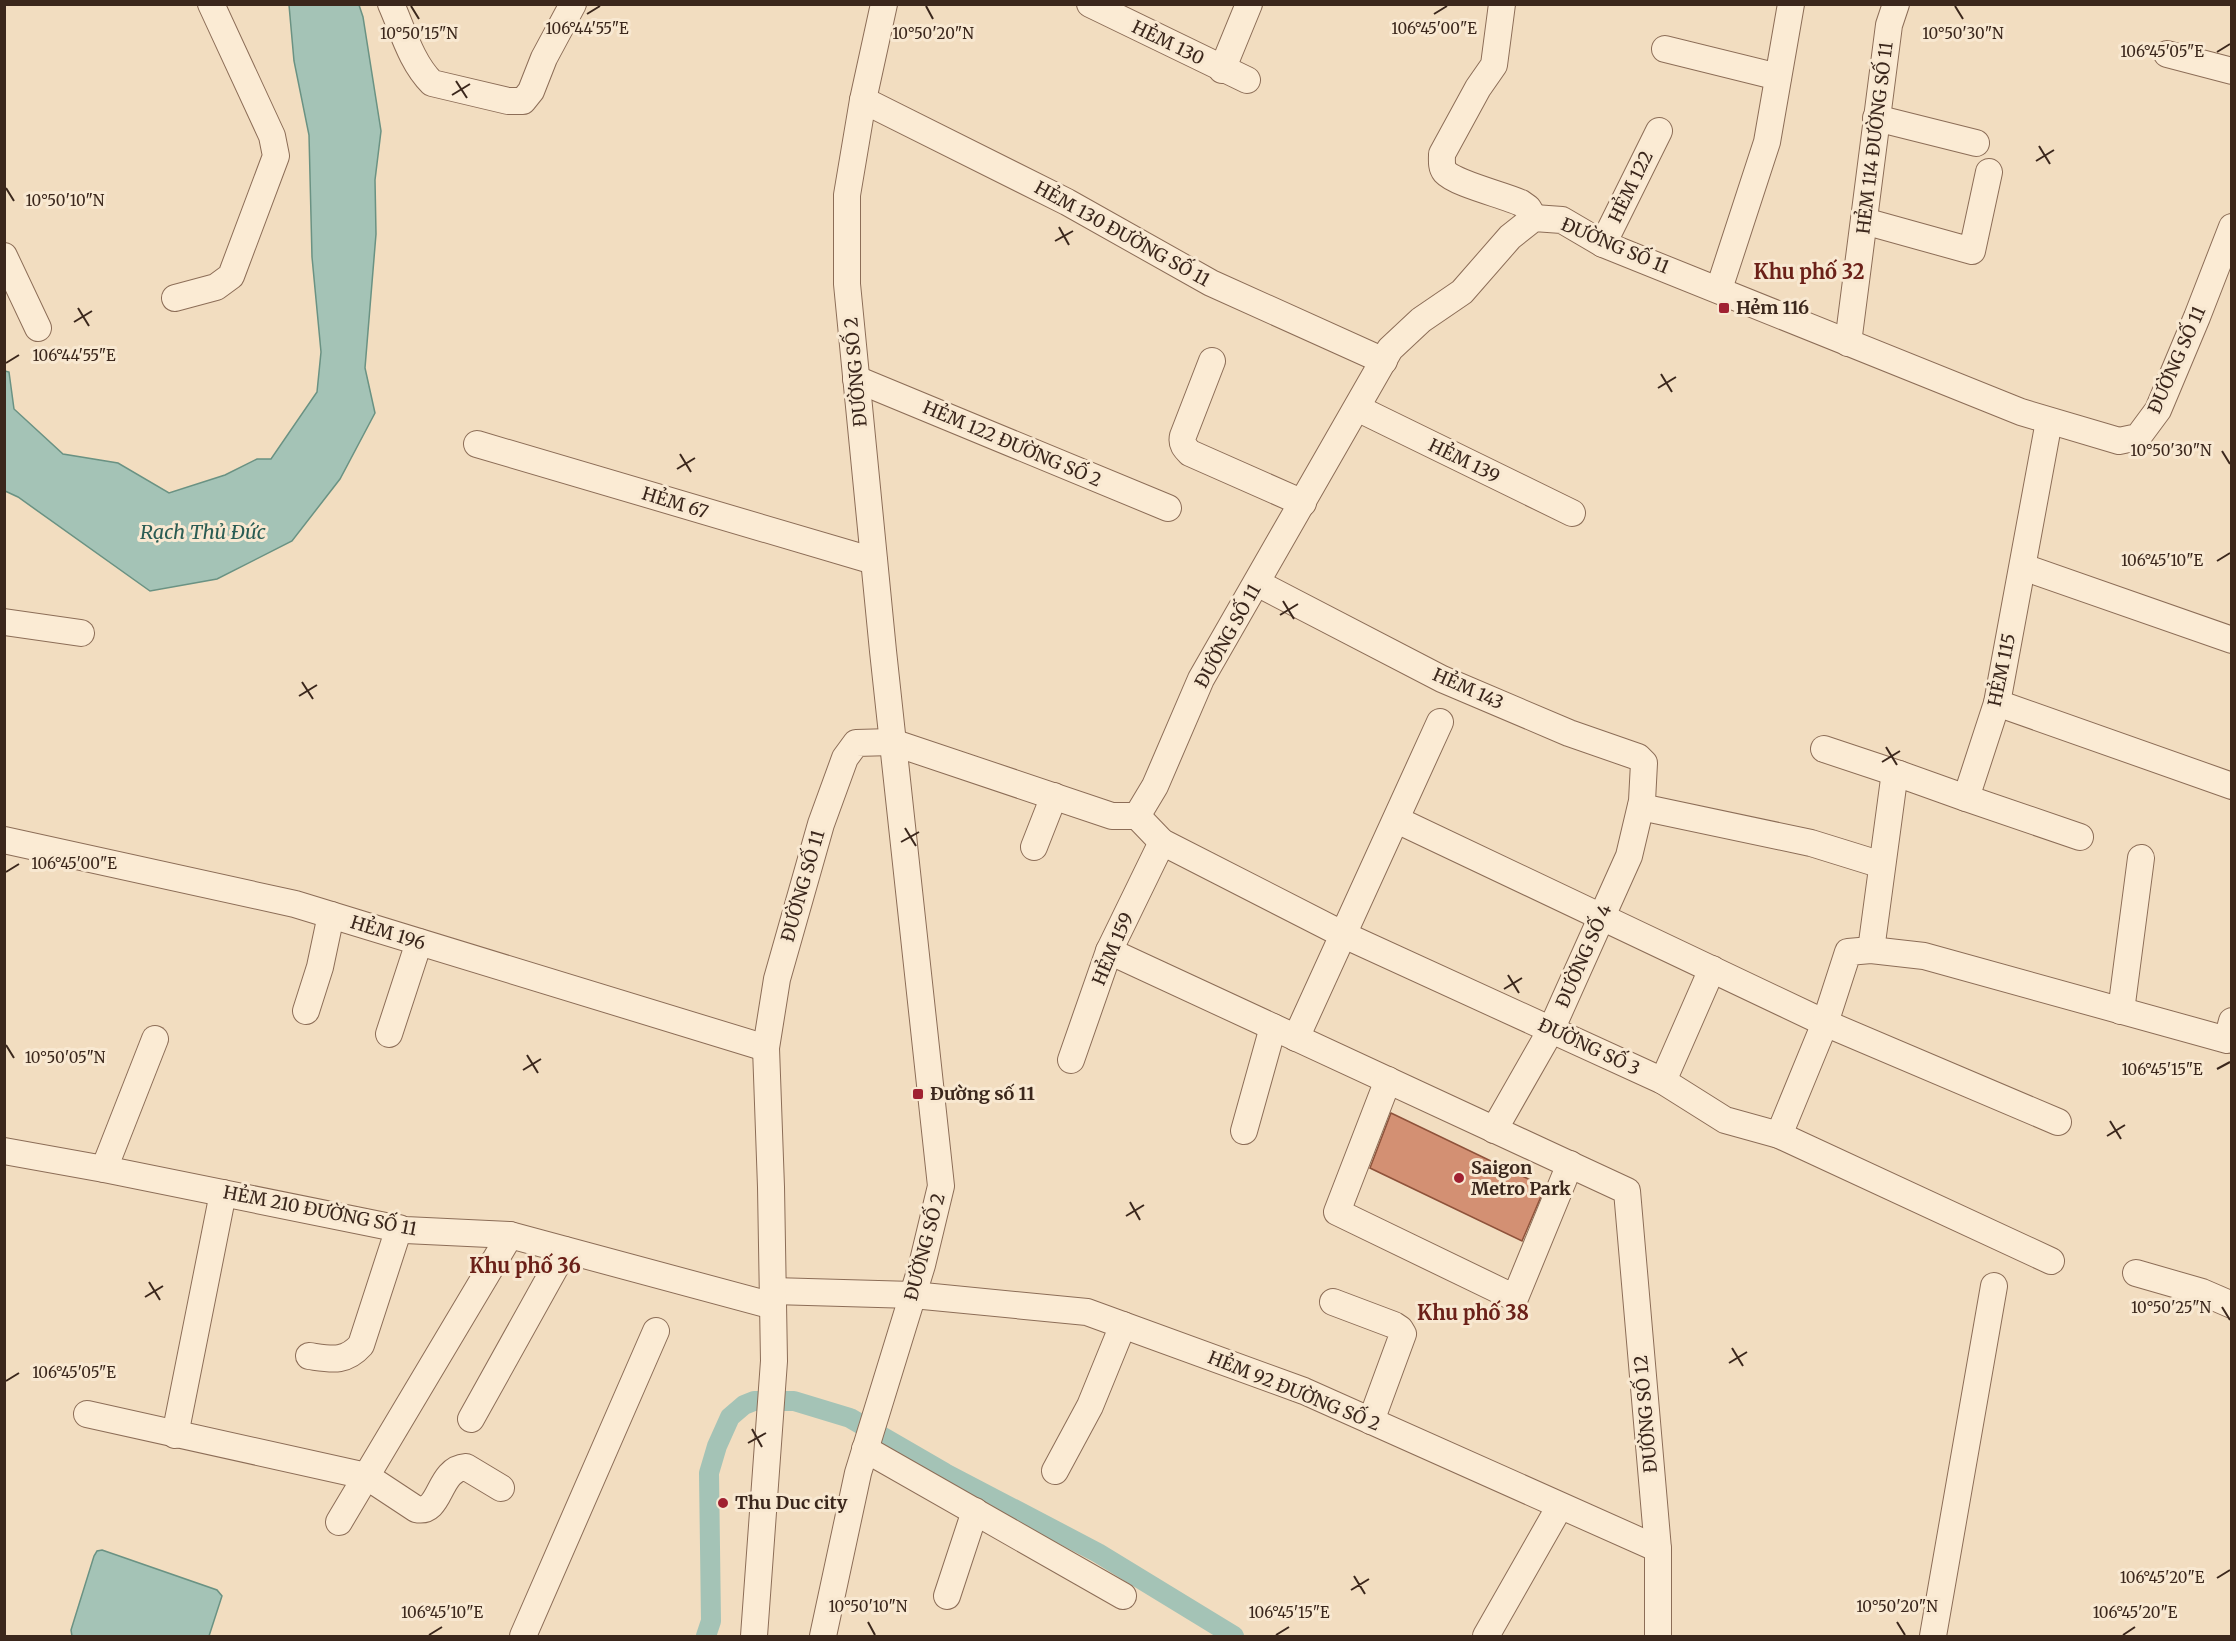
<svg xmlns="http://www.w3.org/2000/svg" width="2236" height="1641" font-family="Merriweather,serif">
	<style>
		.water { fill: #a4c3b6; stroke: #6a9283; stroke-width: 1.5 }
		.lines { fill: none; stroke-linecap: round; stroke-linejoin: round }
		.canal { stroke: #a4c3b6; stroke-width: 20 }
		.building { fill: #d39073; stroke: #8e523a; stroke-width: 1.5 }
		.minor-casing { stroke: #8c6d57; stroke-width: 28 }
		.minor { stroke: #fbebd4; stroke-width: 26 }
		.ticks { fill: none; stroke: #3b271c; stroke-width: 2 }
		.poi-dot { fill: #a02131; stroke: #f8e8d1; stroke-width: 2 }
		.labels { text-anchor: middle; stroke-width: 6; stroke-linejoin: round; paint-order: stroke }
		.street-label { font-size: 18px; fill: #3b271c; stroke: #f8e8d1 }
		.poi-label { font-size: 18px; font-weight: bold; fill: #3b271c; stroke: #f8e8d1; text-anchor: start }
		.neighbourhood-label { font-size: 20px; font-weight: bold; fill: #6b2018; stroke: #f8e8d1 }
		.water-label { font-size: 20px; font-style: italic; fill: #2a5c53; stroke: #f8e8d1 }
		.ticks-label { font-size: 15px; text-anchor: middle; fill: #3b271c; stroke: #f8e8d1; stroke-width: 6; stroke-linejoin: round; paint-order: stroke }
	</style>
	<rect width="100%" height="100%" fill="#f2ddc0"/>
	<g class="water">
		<path d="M289,5H359L363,17L381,131L375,180L376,234L365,368L375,413L340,479L292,541L217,579L150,591L18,497L5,491V371L9,372L14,409L63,454L118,463L169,493L225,475L257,459H271L317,392L321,352L312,257L309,135L294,61Z"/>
		<path d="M102,1550L217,1590L222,1596L209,1636H72L71,1630L94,1556L97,1551Z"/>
	</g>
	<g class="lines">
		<path class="canal" d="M706,1636L711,1621L709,1473L717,1446L730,1417L744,1405L754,1401H794L850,1418L945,1473L1098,1553L1234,1636"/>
	</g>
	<path class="building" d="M1391,1113L1545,1187L1522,1241L1370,1168Z"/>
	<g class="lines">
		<g class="minor-casing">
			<g id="minor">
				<path d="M391,4C403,31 411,62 432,83L508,101H523L531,91L544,58L573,4"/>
				<path d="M1090,4L1247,80"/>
				<path d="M1502,4L1494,65L1478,88L1442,154C1442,160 1441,167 1445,172C1456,184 1504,195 1521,203L1528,208L1534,218"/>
				<path d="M1665,49L1778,77"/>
				<path d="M2167,54L2232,71"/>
				<path d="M1222,70L1249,4"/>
				<path d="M863,100L1067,202L1211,283L1384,361"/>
				<path d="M1876,118L1976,143"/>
				<path d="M1864,221L1972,251L1989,172"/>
				<path d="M1603,244L1659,131"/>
				<path d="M4,256L38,328"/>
				<path d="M1719,289L1767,142L1791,4"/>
				<path d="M175,298L216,287L231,276L276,156L272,136L211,4"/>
				<path d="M1848,343L1889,25L1896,4"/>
				<path d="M1212,361L1183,436C1181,444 1185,448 1190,453L1303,503"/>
				<path d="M856,379L1168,508"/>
				<path d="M1357,408L1572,513"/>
				<path d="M2049,421L1997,703L1966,798L2080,837"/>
				<path d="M477,444L874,561"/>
				<path d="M2023,567L2232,640"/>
				<path d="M1257,583L1442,679L1569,733L1638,757L1644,763L1642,801L1629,856L1551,1030L1494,1130"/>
				<path d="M4,622L81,633"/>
				<path d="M1997,703L2232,786"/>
				<path d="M1824,749L1899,774"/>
				<path d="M1641,807L1811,843L1882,865"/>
				<path d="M1137,816L1155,786L1201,679L1390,349L1421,320L1462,292L1510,237L1534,218L1562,220L1603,244L2021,412L2119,441L2138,437L2158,410L2197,317L2232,227"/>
				<path d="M1137,816L1162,842L1344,935L1663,1081L1725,1120L1779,1135L2051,1261"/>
				<path d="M1397,820L1825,1023L2058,1122"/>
				<path d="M4,840L295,904L766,1048"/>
				<path d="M1034,847L1054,796"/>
				<path d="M1871,950L1894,779L1899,774L1966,798"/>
				<path d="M1109,951L1627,1191L1658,1549V1636"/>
				<path d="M306,1011L320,967L331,915"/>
				<path d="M2121,1011L2141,858"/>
				<path d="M389,1034L419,942"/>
				<path d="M1296,1038L1440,722"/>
				<path d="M1071,1060L1109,951L1162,842"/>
				<path d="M1388,1080L1337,1212L1515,1298L1570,1164"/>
				<path d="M1663,1081L1712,969"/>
				<path d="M1244,1131L1273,1027"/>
				<path d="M1779,1135L1825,1023L1848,952L1871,950L1924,956L2227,1040L2232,1021"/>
				<path d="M4,1151L104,1169L405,1230L510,1235L773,1306"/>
				<path d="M104,1169L155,1039"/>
				<path d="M2136,1273L2202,1292L2232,1305"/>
				<path d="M773,1291L913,1295L1087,1312L1304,1391L1658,1549"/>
				<path d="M1333,1302L1394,1325L1400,1329L1403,1334L1371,1421"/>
				<path d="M309,1356C331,1359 345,1363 361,1345L399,1228"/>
				<path d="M87,1414L366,1476L416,1509C442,1515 437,1469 466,1467L501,1488"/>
				<path d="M471,1419L565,1250"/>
				<path d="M175,1435L223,1193"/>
				<path d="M865,1449L1123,1596"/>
				<path d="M1055,1471L1090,1406L1123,1325"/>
				<path d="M339,1522L510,1235"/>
				<path d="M947,1596L975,1511"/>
				<path d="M523,1636L656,1331"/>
				<path d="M754,1636L774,1361L771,1187L766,1048L777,979L821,824L845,758L856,743L892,742L1112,816H1137"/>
				<path d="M823,1636L858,1473L922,1265L941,1186L883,651L847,284V195L863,100L884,4"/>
				<path d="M1486,1636L1560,1506"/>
				<path d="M1933,1636L1994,1286"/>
			</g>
		</g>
		<use href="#minor" class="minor"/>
	</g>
	<path class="ticks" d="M411,6L419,19M926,6L933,19M1955,6L1963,19M587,14L600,6M1434,14L1447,6M2217,52L2230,44M456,81L467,98M452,95L470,84M2039,146L2050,164M2036,161L2054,150M6,188L14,201M1059,227L1069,245M1055,241L1073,231M78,308L89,326M74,322L92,311M6,363L19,355M1661,374L1672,392M1658,388L1676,377M2222,451L2230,464M680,454L691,472M677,469L695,458M2217,561L2230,553M1283,601L1294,619M1280,615L1298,604M302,682L313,699M299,696L317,685M1886,747L1897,765M1882,762L1900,751M905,828L916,846M901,842L919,832M6,872L19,864M1508,975L1519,993M1504,989L1522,978M6,1045L14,1058M527,1055L538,1073M2217,1069L2230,1062M523,1070L541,1059M2110,1121L2121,1139M2107,1136L2125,1125M1130,1202L1140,1220M1126,1216L1144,1205M149,1282L160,1300M145,1297L163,1286M2222,1307L2230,1320M1732,1348L1743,1366M1729,1363L1747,1352M6,1381L19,1373M752,1429L762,1447M748,1443L766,1433M1354,1576L1365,1594M2217,1578L2230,1570M1351,1590L1369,1579M868,1622L875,1635M1897,1622L1905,1635M429,1635L442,1627M1276,1635L1289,1627M2123,1635L2135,1627"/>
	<g class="poi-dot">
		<rect x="1718" y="302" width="12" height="12" rx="3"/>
		<rect x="912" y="1088" width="12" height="12" rx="3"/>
		<circle cx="1459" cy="1178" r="6"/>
		<circle cx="723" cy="1503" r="6"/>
	</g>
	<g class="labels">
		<g class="street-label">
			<text transform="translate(1168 43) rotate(26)" y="6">HẺM 130</text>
			<text transform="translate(1875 138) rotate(-83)" y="6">HẺM 114 ĐƯỜNG SỐ 11</text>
			<text transform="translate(1631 187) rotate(-64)" y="6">HẺM 122</text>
			<text transform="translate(1122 234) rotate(29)" y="6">HẺM 130 ĐƯỜNG SỐ 11</text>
			<text transform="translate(1615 246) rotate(23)" y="6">ĐƯỜNG SỐ 11</text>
			<text transform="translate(2177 360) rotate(-66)" y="6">ĐƯỜNG SỐ 11</text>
			<text transform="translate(856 372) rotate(-95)" y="6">ĐƯỜNG SỐ 2</text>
			<text transform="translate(1012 444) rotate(23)" y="6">HẺM 122 ĐƯỜNG SỐ 2</text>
			<text transform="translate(1464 461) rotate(26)" y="6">HẺM 139</text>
			<text transform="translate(675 503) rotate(17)" y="6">HẺM 67</text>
			<text transform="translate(1228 636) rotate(-61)" y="6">ĐƯỜNG SỐ 11</text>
			<text transform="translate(2002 670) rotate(-78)" y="6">HẺM 115</text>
			<text transform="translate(1468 689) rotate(24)" y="6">HẺM 143</text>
			<text transform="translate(803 886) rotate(-74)" y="6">ĐƯỜNG SỐ 11</text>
			<text transform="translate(388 933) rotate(17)" y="6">HẺM 196</text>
			<text transform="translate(1113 949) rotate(-67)" y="6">HẺM 159</text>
			<text transform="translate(1584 956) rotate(-66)" y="6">ĐƯỜNG SỐ 4</text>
			<text transform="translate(1589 1047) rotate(25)" y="6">ĐƯỜNG SỐ 3</text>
			<text transform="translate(320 1211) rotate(11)" y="6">HẺM 210 ĐƯỜNG SỐ 11</text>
			<text transform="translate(925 1247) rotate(-75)" y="6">ĐƯỜNG SỐ 2</text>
			<text transform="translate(1294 1391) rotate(22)" y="6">HẺM 92 ĐƯỜNG SỐ 2</text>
			<text transform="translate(1646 1414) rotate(-95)" y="6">ĐƯỜNG SỐ 12</text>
		</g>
		<g class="poi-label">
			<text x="1736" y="314">Hẻm 116</text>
			<text x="930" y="1100">Đường số 11</text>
			<text x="1471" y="1174">Saigon<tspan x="1471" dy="21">Metro Park</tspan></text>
			<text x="735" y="1509">Thu Duc city</text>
		</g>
		<g class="neighbourhood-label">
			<text x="1809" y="279">Khu phố 32</text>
			<text x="525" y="1273">Khu phố 36</text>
			<text x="1473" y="1320">Khu phố 38</text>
		</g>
		<g class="water-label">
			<text x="203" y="539">Rạch Thủ Đức</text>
		</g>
	</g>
	<g class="ticks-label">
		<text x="587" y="34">106°44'55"E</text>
		<text x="1434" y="34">106°45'00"E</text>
		<text x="419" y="39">10°50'15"N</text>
		<text x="933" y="39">10°50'20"N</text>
		<text x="1963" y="39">10°50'30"N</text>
		<text x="2162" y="57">106°45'05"E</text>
		<text x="65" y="206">10°50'10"N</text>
		<text x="74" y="361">106°44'55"E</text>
		<text x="2171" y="456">10°50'30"N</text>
		<text x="2162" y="566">106°45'10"E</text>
		<text x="74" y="869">106°45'00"E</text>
		<text x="65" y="1063">10°50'05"N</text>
		<text x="2162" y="1075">106°45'15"E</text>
		<text x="2171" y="1313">10°50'25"N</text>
		<text x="74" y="1378">106°45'05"E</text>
		<text x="2162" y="1583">106°45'20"E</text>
		<text x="868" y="1612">10°50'10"N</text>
		<text x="1897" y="1612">10°50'20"N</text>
		<text x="442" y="1618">106°45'10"E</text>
		<text x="1289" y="1618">106°45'15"E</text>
		<text x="2135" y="1618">106°45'20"E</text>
	</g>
	<rect width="2236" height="1641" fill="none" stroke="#3b271c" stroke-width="12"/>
</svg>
